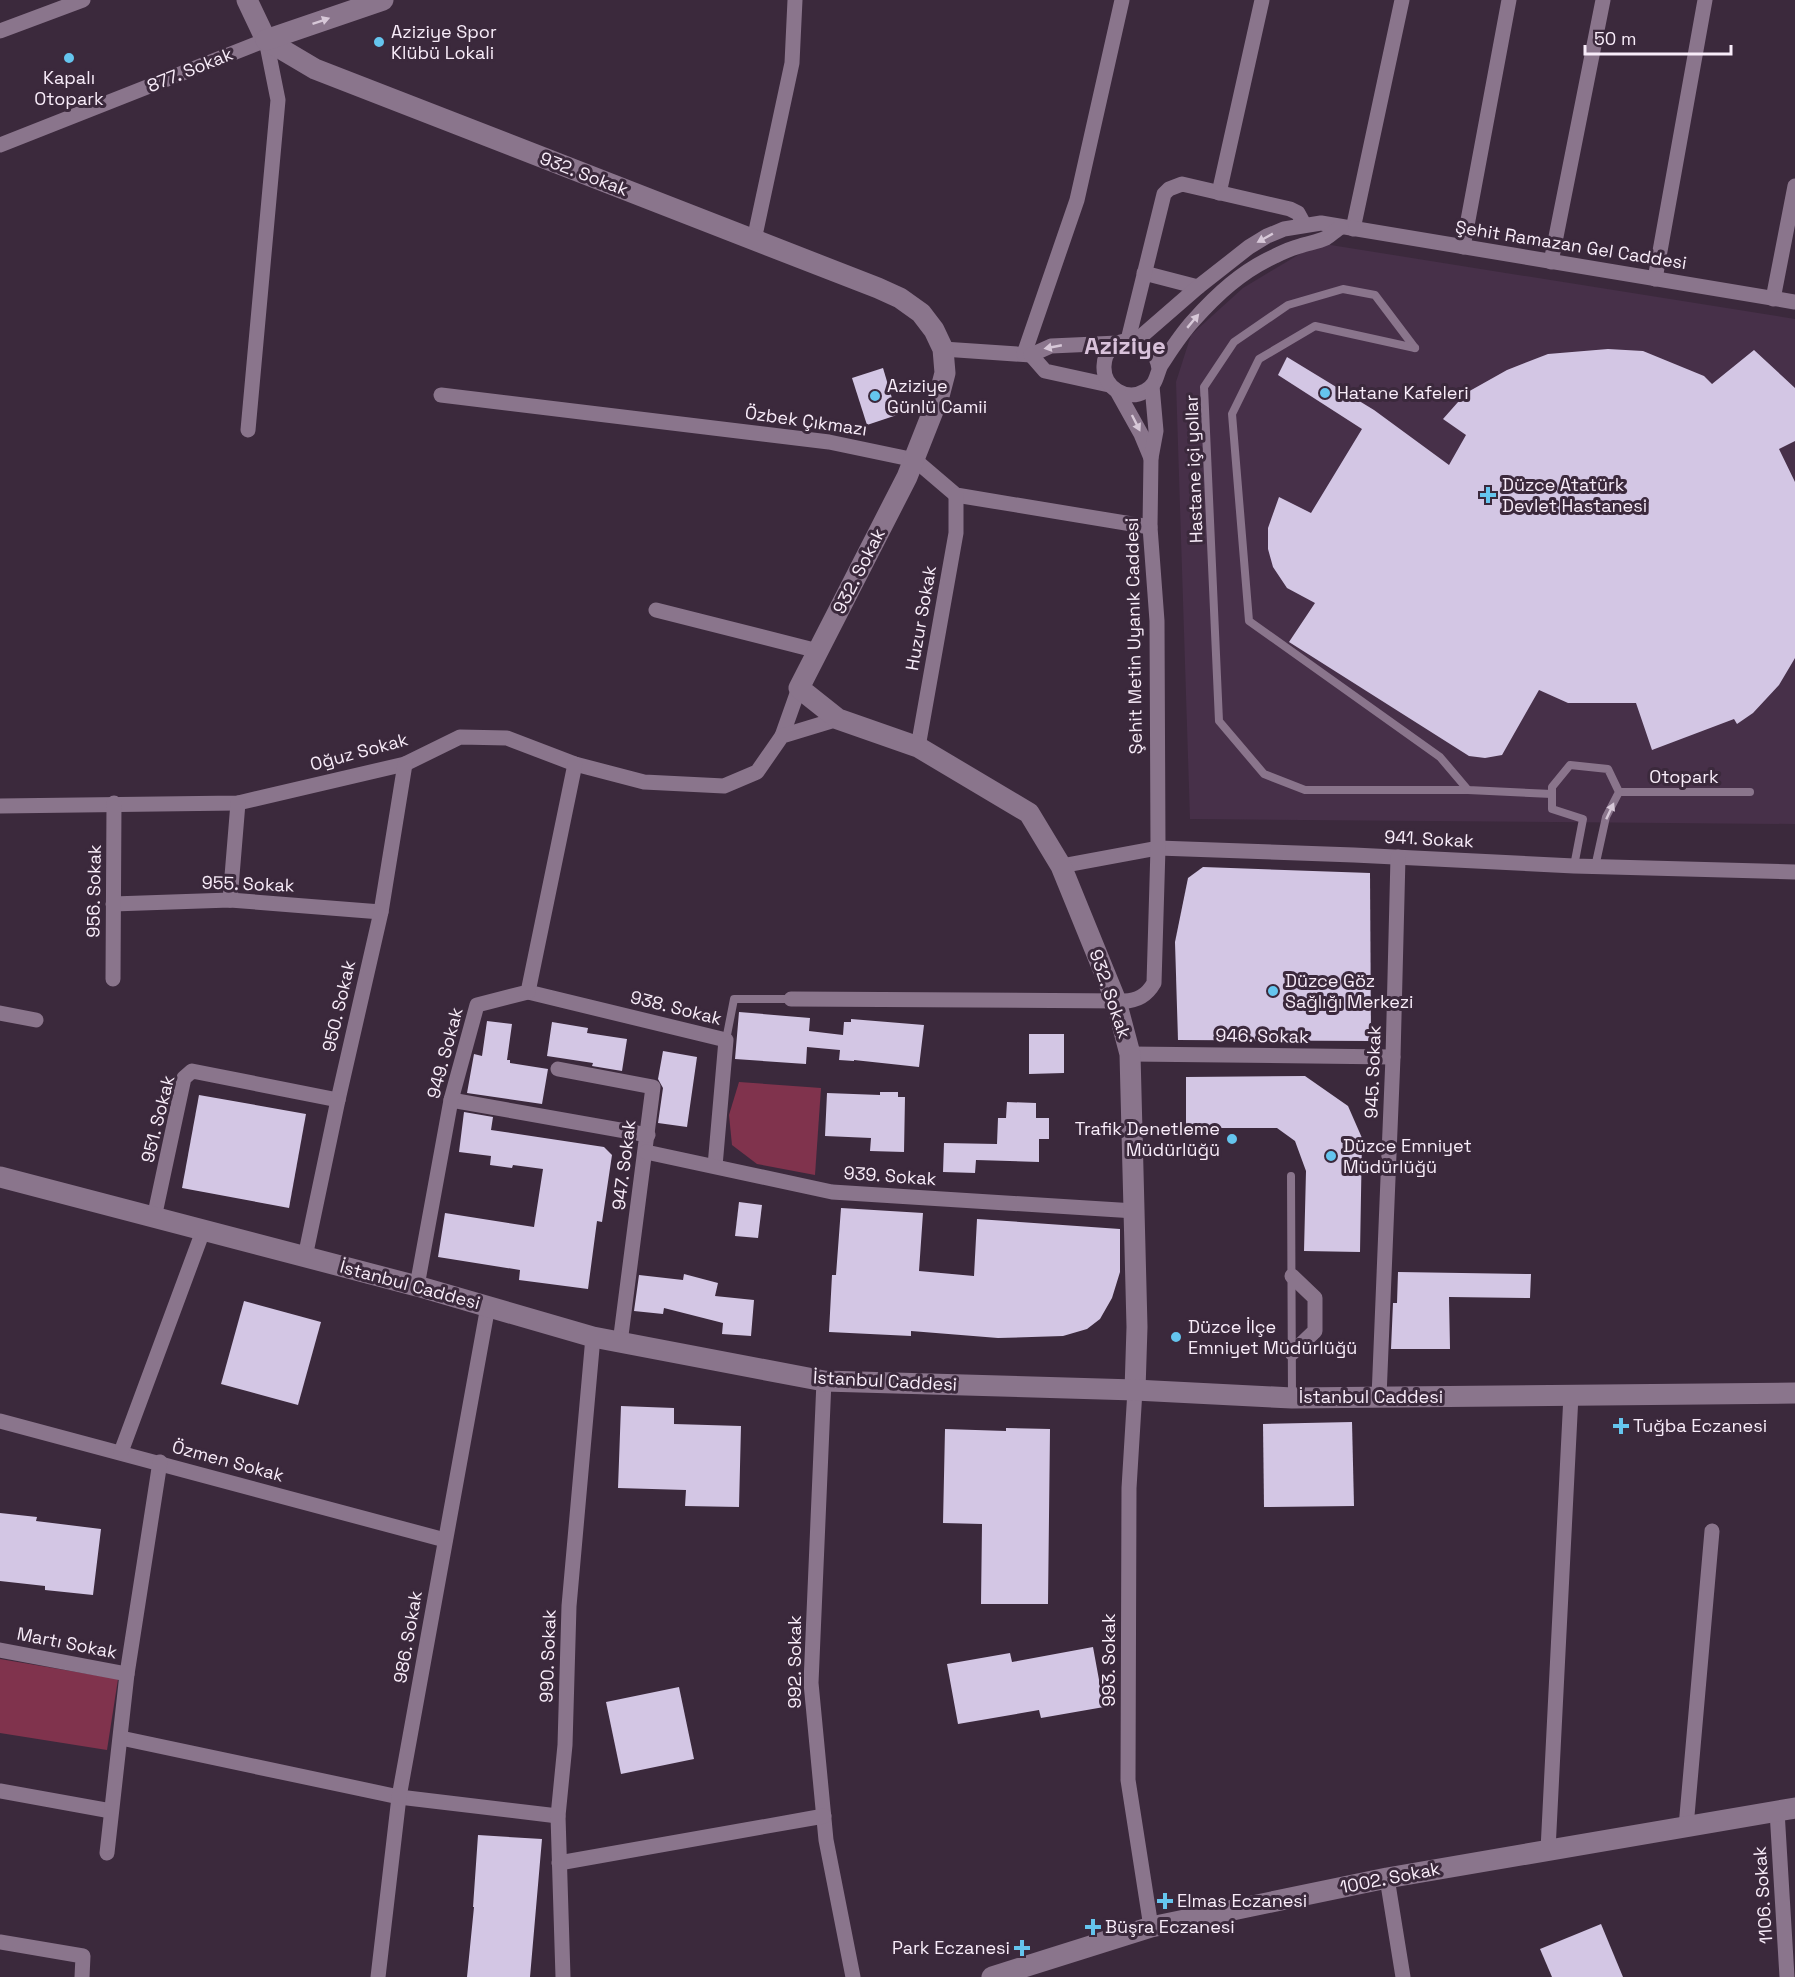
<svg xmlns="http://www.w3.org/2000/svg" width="1795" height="1977" font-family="'Space Grotesk',sans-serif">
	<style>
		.built { fill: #473049 }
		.green { fill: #80334d }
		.building { fill: #d3c6e4 }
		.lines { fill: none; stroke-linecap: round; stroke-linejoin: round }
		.lane { stroke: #8a758c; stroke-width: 8 }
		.street { stroke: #8a758c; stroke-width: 15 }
		.secondary { stroke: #8a758c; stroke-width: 21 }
		.oneway { fill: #d7c8d8 }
		.poi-dot { fill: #65c5ee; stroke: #3b293c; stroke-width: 2 }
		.labels { text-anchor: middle; stroke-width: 6; stroke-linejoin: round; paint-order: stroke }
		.poi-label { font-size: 18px; fill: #f8ecf9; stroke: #3b293c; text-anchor: start }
		.street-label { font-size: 18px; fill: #f8ecf9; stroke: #3b293c }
		.district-label { font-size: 24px; font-weight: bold; fill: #d9c2db; stroke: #3b293c }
	</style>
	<rect width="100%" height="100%" fill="#3b293c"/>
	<path class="built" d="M1318,243L1795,319V824L1190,819L1176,382L1191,335L1243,288Z"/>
	<g class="green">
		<path d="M739,1082L821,1088L815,1175L757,1164L732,1145L729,1115Z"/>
		<path d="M0,1659L118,1679L107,1750L0,1733Z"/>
	</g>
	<g class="building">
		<path d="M1608,349L1643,351L1704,376L1712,384L1754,350L1795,388V441L1779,449L1795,482V658L1779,685L1753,713L1737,724L1734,719L1652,750L1636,703H1568L1539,690L1502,755L1485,758L1469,756L1289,642L1315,603L1287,588L1273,567L1268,549V528L1279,497L1311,513L1362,429L1278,375L1287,357L1374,410L1449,465L1466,435L1443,419L1466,393L1507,370L1548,354Z"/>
		<path d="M883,368L897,415L867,425L852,378Z"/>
		<path d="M1203,867L1370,873L1371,1041L1178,1040L1175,942L1188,878Z"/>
		<path d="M739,1012L810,1018L809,1031L843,1035L844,1022H851V1019L924,1025L919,1067L854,1060V1061L839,1060L840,1050L807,1047L806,1064L735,1059Z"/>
		<path d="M487,1021L512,1024L507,1060H510V1063L548,1069L542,1104L467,1093L474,1054L482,1056Z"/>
		<path d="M552,1022L588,1028L587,1033L627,1039L622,1071L592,1066L593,1063L547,1056Z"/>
		<path d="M1029,1034H1064V1073L1029,1074Z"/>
		<path d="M663,1051L697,1057L687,1127L658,1123L663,1088L658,1079Z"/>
		<path d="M1305,1076L1348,1106L1362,1138L1360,1252L1304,1251L1306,1171L1295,1141L1277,1128H1186V1077Z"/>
		<path d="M880,1092H898V1097H905L904,1152L870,1151L871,1138L825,1136L827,1093L880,1095Z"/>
		<path d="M199,1095L306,1114L289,1208L182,1188Z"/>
		<path d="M1007,1102L1036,1103V1118H1049V1139H1039V1162L976,1160L975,1173L943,1172L944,1143L997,1144L998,1118H1006Z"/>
		<path d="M464,1112L493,1117L491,1130L604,1147L612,1155L602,1222L597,1221L588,1289L519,1280L520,1270L438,1257L445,1213L534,1227L543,1169L513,1165L512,1168L490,1165L491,1156L459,1152Z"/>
		<path d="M739,1202L762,1205L758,1238L735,1236Z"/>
		<path d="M841,1208L923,1213L919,1271L974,1276L977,1219L1120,1229V1272L1112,1298L1100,1319L1087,1329L1063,1336L998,1338L911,1331V1336L829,1332L832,1275H836Z"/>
		<path d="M1398,1272L1531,1274L1530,1298L1449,1297L1450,1349H1391L1393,1303H1397Z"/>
		<path d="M684,1274L718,1283L715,1296L754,1300L751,1336L722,1334L723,1323L664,1308L663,1314L634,1311L639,1275L683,1280Z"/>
		<path d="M244,1301L321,1322L298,1405L221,1384Z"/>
		<path d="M621,1406L674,1408V1424L741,1426L739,1507L685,1506L686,1490L618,1488Z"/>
		<path d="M1352,1422L1354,1506L1264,1507L1263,1424Z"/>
		<path d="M1006,1428L1050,1429L1048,1604H981L982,1524L943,1523L945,1429L1006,1431Z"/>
		<path d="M0,1513L37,1517L36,1521L101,1529L93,1595L45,1590V1586L0,1581Z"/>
		<path d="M1093,1647L1104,1707L1041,1718L1039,1710L958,1724L947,1664L1010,1653L1012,1662Z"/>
		<path d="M679,1687L694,1759L621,1774L606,1702Z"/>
		<path d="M478,1835L542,1839L530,1977H467L474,1907H473Z"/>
		<path d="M1601,1924L1623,1977H1552L1540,1949Z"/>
	</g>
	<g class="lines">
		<g class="lane">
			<path d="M1415,348L1375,295L1343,289L1288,305L1234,342L1204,387L1219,721L1264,774L1305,790H1468"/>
			<path d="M1415,348L1315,326L1259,359L1232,414L1249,621L1440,757L1468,790L1552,794"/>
			<path d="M1619,792H1750"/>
			<path d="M1574,866L1583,819L1552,809V787L1570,765L1608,769L1619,792L1606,817L1595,867"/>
			<path d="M726,1040L734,999H791"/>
			<path d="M1291,1176L1292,1396"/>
		</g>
		<g class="street">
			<path d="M0,31L83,0"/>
			<path d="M0,145L266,40L278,100L248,430"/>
			<path d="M1219,193L1262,0"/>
			<path d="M1353,229L1402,0"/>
			<path d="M754,240L792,63L795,0"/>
			<path d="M1463,247L1509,0"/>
			<path d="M1551,262L1603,0"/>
			<path d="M1144,273L1198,287"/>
			<path d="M1655,279L1705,0"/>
			<path d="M1773,299L1795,186"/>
			<path d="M1128,340L1164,194L1169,189L1182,184L1290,209L1298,213L1304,224"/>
			<path d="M1137,340L1198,287L1249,247L1267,236L1284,229L1321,223L1795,302"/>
			<path d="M943,349L1031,355L1051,346L1118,343"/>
			<path d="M1024,354L1077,200L1122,0"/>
			<path d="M1031,355L1045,371L1109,385"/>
			<path d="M1159,369C1154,330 1105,333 1104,366C1103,388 1127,402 1145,391C1157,385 1156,375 1161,365C1171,350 1181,334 1193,321C1217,294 1242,271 1275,256C1283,252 1292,248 1300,246C1308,243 1318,242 1326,238C1331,235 1336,230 1341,227"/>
			<path d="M1117,391L1141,434L1151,458"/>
			<path d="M441,395L829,442L915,460L956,495L1150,527"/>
			<path d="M656,610L818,651"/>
			<path d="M782,736L799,688"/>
			<path d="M918,747L956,533V495"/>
			<path d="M0,806L238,803L405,764L460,737L507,738L575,764L644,782L724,786L757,772L782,736L838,719"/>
			<path d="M1061,866L1158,848L1354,855L1574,866L1795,872"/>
			<path d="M230,900L238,803"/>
			<path d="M113,904L230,900L381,912"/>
			<path d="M113,979L114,803"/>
			<path d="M528,992L726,1040L715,1166"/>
			<path d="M791,999L1124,1001C1138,1001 1147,995 1154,983L1158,848L1157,621L1150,527L1151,458L1156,431L1152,386"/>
			<path d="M0,1013L36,1020"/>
			<path d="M1130,1054L1393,1057"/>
			<path d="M558,1069L653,1087L620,1343"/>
			<path d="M451,1100L648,1135"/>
			<path d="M646,1152L832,1192L1135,1211"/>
			<path d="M154,1218L184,1078L192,1071L338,1100"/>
			<path d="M305,1257L338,1100L381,912L405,764"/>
			<path d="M1292,1276L1315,1298V1331L1292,1353"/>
			<path d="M417,1286L451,1100L477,1005L528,992L575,764"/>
			<path d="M824,1381L811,1683L826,1840L853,1977"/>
			<path d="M1135,1390L1129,1488L1128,1780L1151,1927"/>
			<path d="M1379,1397L1393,1057L1398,857"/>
			<path d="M0,1421L445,1540"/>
			<path d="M121,1452L203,1231"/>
			<path d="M0,1650L127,1674"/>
			<path d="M121,1738L399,1797L558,1816"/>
			<path d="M0,1791L111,1811"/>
			<path d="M1777,1811L1787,1977"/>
			<path d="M1686,1827L1712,1531"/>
			<path d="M1548,1850L1571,1395"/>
			<path d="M107,1853L127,1674L160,1462"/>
			<path d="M559,1863L824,1816"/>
			<path d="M1387,1878L1403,1977"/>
			<path d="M0,1942L83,1956L82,1977"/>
			<path d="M378,1977L399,1797L488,1306"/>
			<path d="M563,1977L558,1816L565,1745L569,1606L593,1337"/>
		</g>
		<g class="secondary">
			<path d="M247,0L266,40"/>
			<path d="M266,40L315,69L878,288L900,298L921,313L934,330L943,349L945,373L939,396L907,477L799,688L838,719L918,747L1029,813L1061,866L1116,1001L1130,1054L1137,1327L1135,1390"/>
			<path d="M266,40L383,0"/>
			<path d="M0,1177L417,1286L593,1337L824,1381L1135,1390L1292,1398L1795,1393"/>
			<path d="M992,1977L1151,1927L1387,1878L1795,1808"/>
		</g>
	</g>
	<defs><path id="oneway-solid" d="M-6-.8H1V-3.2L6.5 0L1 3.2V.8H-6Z" transform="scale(1.5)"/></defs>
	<g class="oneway">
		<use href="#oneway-solid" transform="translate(321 21) rotate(-19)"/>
		<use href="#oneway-solid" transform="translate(1265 238) rotate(151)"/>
		<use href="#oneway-solid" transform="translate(1193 321) rotate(-50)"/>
		<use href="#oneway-solid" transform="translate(1053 347) rotate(169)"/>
		<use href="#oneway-solid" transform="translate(1136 423) rotate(63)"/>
		<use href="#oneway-solid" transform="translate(1610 811) rotate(-65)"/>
	</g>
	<g class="poi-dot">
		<circle cx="379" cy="42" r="6"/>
		<circle cx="69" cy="58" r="6"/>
		<circle cx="1325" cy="393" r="6"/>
		<circle cx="875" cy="396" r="6"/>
		<path d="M1485 486h6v6h6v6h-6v6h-6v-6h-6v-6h6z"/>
		<circle cx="1273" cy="991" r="6"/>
		<circle cx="1232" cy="1139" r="6"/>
		<circle cx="1331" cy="1156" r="6"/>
		<circle cx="1176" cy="1337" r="6"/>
		<path d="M1618 1417h6v6h6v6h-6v6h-6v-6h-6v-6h6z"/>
		<path d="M1162 1892h6v6h6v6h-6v6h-6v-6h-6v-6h6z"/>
		<path d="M1090 1918h6v6h6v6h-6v6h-6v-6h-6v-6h6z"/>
		<path d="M1019 1939h6v6h6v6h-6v6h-6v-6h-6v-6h6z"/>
	</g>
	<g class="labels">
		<g class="poi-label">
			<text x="391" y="38">Aziziye Spor<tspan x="391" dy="21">Klübü Lokali</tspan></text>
			<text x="69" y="84" text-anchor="middle">Kapalı<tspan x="69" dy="21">Otopark</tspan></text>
			<text x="887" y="392">Aziziye<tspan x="887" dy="21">Günlü Camii</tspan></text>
			<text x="1337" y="399">Hatane Kafeleri</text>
			<text x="1502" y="491">Düzce Atatürk<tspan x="1502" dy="21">Devlet Hastanesi</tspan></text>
			<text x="1285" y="987">Düzce Göz<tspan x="1285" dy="21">Sağlığı Merkezi</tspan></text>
			<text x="1220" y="1135" text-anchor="end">Trafik Denetleme<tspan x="1220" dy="21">Müdürlüğü</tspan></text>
			<text x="1343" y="1152">Düzce Emniyet<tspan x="1343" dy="21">Müdürlüğü</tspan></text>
			<text x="1188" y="1333">Düzce İlçe<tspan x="1188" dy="21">Emniyet Müdürlüğü</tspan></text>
			<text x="1633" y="1432">Tuğba Eczanesi</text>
			<text x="1177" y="1907">Elmas Eczanesi</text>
			<text x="1105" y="1933">Büşra Eczanesi</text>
			<text x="1010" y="1954" text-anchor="end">Park Eczanesi</text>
		</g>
		<g class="street-label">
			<text transform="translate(190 70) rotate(-22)" y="6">877. Sokak</text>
			<text transform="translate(584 174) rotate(21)" y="6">932. Sokak</text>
			<text transform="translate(1571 245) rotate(9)" y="6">Şehit Ramazan Gel Caddesi</text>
			<text transform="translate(806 421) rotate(8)" y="6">Özbek Çıkmazı</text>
			<text transform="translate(1194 469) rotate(-92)" y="6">Hastane içi yollar</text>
			<text transform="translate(859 571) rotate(-63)" y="6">932. Sokak</text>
			<text transform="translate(921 618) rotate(-80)" y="6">Huzur Sokak</text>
			<text transform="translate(1134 636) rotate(-91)" y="6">Şehit Metin Uyanık Caddesi</text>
			<text transform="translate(359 752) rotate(-15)" y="6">Oğuz Sokak</text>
			<text x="1684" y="783">Otopark</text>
			<text transform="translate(1429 839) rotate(3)" y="6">941. Sokak</text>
			<text transform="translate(248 884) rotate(2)" y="6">955. Sokak</text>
			<text transform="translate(94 891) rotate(-89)" y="6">956. Sokak</text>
			<text transform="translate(1110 994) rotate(71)" y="6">932. Sokak</text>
			<text transform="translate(339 1006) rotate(-77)" y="6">950. Sokak</text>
			<text transform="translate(676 1008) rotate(14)" y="6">938. Sokak</text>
			<text transform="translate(1262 1036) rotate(1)" y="6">946. Sokak</text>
			<text transform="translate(445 1053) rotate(-75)" y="6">949. Sokak</text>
			<text transform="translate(1373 1072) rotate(-88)" y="6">945. Sokak</text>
			<text transform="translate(158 1119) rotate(-76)" y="6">951. Sokak</text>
			<text transform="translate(624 1165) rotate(-83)" y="6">947. Sokak</text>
			<text transform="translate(890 1176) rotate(4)" y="6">939. Sokak</text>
			<text transform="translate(410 1285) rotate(15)" y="6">İstanbul Caddesi</text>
			<text transform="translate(885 1381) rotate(3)" y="6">İstanbul Caddesi</text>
			<text x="1371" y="1403">İstanbul Caddesi</text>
			<text transform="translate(228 1461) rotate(15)" y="6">Özmen Sokak</text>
			<text transform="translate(408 1637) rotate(-80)" y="6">986. Sokak</text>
			<text transform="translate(67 1643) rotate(11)" y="6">Martı Sokak</text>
			<text transform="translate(548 1656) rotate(-88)" y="6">990. Sokak</text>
			<text transform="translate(1109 1660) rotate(-90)" y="6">993. Sokak</text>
			<text transform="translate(795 1662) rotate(-90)" y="6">992. Sokak</text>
			<text transform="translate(1390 1878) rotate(-11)" y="6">1002. Sokak</text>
			<text transform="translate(1763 1895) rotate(-94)" y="6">1106. Sokak</text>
		</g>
		<g class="district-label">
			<text x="1125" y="354">Aziziye</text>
		</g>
	</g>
	<path d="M1585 45v9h146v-9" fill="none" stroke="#f8ecf9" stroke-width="3"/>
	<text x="1594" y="45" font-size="18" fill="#f8ecf9" stroke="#3b293c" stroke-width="4.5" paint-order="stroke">50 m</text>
</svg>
